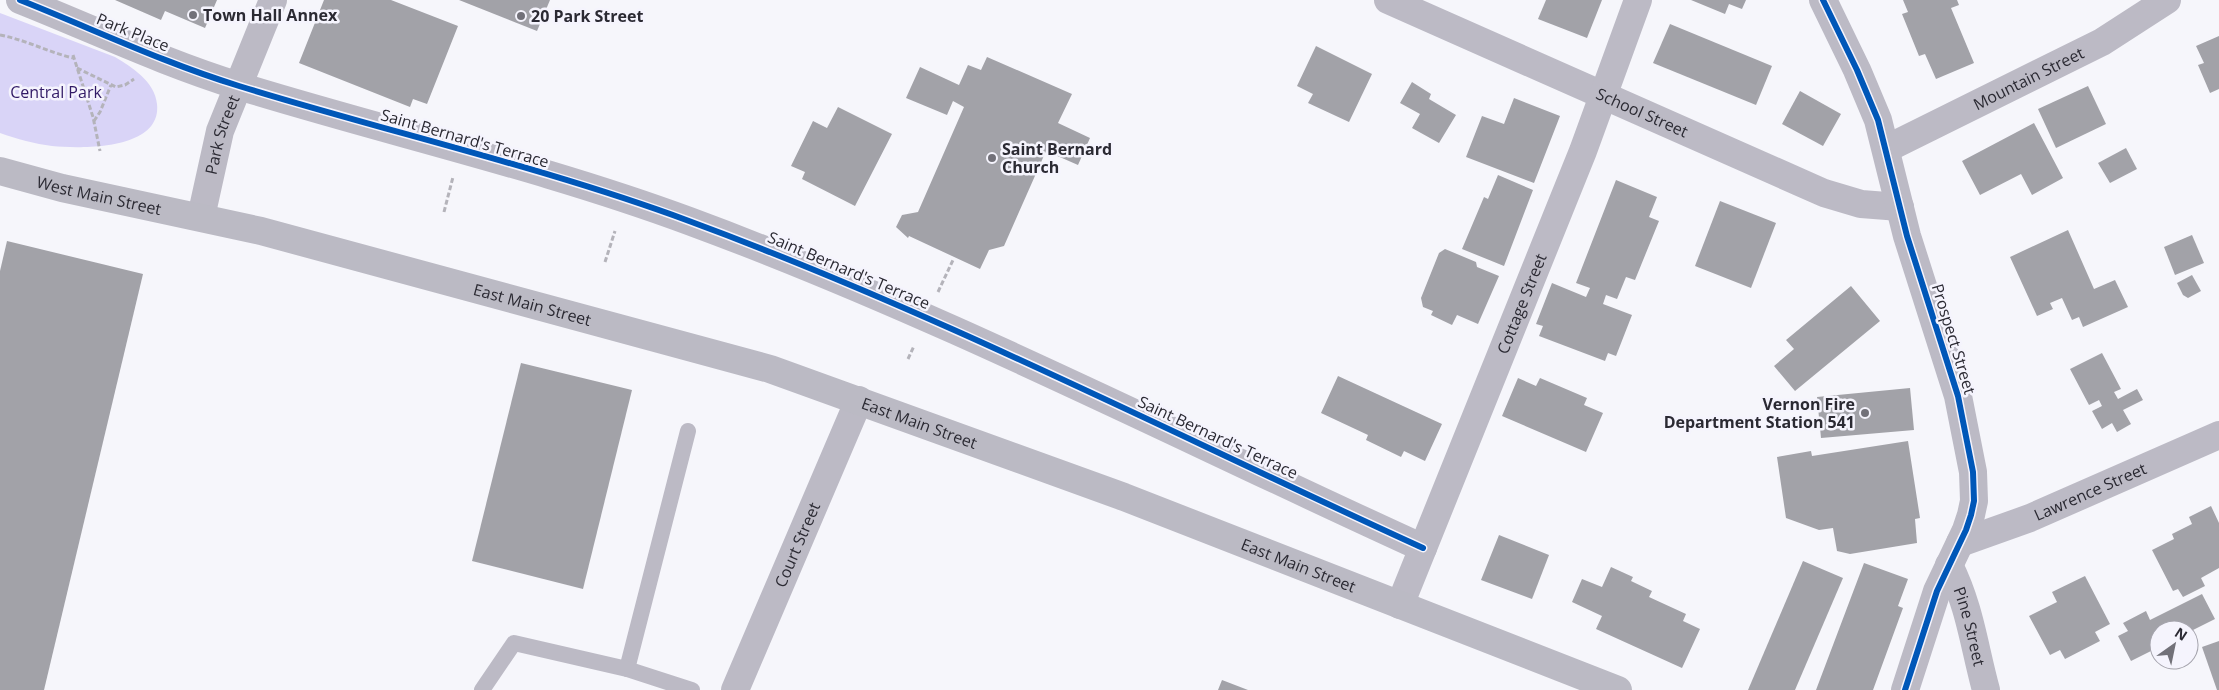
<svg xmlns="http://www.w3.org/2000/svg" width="2219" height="690" font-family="'Open Sans',sans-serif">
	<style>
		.green { fill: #d9d4f7 }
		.building { fill: #a2a2a8 }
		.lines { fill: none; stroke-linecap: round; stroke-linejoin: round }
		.path { stroke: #b4b3ba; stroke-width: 3; stroke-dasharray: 5 2.5; stroke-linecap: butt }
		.lane { stroke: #bcbac5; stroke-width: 16 }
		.street { stroke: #bcbac5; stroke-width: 28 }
		.secondary { stroke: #bbbac4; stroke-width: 28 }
		.cycleway-casing { stroke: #f5f4fd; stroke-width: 9 }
		.cycleway { stroke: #0057b8; stroke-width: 6 }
		.poi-dot { fill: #727179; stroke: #f5f4fd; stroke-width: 2 }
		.labels { text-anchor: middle; stroke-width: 5; stroke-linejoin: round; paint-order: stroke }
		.poi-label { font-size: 16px; font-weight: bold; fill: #2b2a33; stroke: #f5f4fd; text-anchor: start }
		.street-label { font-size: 16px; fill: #2b2a33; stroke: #f5f4fd }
		.park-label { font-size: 16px; fill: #321b66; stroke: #f5f4fd }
	</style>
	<rect width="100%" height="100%" fill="#f6f6fb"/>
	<path class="green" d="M0,13L115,57C132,67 155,82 157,104C162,150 82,149 52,146C35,144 17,139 0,133Z"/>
	<g class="building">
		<path d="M115,0H217L205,28L165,11L161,20Z"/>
		<path d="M324,0H391L458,26L427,104L413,99L410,107L299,63Z"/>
		<path d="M459,0H550L537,31Z"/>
		<path d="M1546,0H1602L1587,38L1538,19Z"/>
		<path d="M1691,0H1746L1742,9L1729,4L1725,14Z"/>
		<path d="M1903,0H1957L1959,5L1951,8L1974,63L1936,79L1925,54L1919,56L1902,14L1908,12Z"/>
		<path d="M1670,24L1772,66L1756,105L1653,63Z"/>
		<path d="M2219,36V89L2210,93L2198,65L2204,63L2196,46Z"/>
		<path d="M1316,46L1372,74L1349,122L1308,103L1313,94L1297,86Z"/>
		<path d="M987,57L1072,94L1058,123L1090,138L1078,165L1046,151L1004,246L989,250L980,269L909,236L908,238L896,227L902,215L918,212L964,107L953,101L947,115L906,98L920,67L959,85L968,65L981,70Z"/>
		<path d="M1412,82L1431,94L1429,99L1456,115L1439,143L1412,128L1420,114L1400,103Z"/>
		<path d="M2088,86L2106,124L2056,148L2038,109Z"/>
		<path d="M1800,91L1841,114L1823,146L1782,124Z"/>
		<path d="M1514,98L1560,116L1534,183L1466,157L1482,116L1504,124Z"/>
		<path d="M838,107L892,134L855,206L802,179L805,172L791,166L813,121L827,128Z"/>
		<path d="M2034,123L2063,178L2032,195L2021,174L1980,195L1962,161Z"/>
		<path d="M2126,148L2137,169L2110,183L2098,163Z"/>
		<path d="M1498,175L1533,190L1504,266L1462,249L1484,197L1488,199Z"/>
		<path d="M1616,180L1657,197L1649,217L1659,221L1635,280L1626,277L1617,299L1606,295L1603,304L1632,315L1616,356L1608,353L1605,361L1539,336L1543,326L1536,324L1552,283L1586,297L1590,288L1576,283Z"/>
		<path d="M1720,201L1776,223L1751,288L1695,266Z"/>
		<path d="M2068,230L2094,289L2115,280L2128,307L2083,327L2079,317L2072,320L2062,298L2050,303L2053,309L2037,316L2010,257Z"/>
		<path d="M2192,235L2204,263L2175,275L2164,247Z"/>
		<path d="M7,241L143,274L44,690H0V271Z"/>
		<path d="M1445,249L1476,262L1477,267L1499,276L1478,324L1457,315L1452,325L1431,315L1433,311L1423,307L1421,298L1439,253Z"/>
		<path d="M2192,275L2201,291L2188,298L2183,295L2177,283Z"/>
		<path d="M1851,286L1880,321L1795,391L1774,366L1794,349L1786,340Z"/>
		<path d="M2102,353L2121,389L2114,392L2118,399L2137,389L2143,400L2123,410L2131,424L2117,432L2112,423L2102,429L2092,411L2102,406L2099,400L2089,405L2070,369Z"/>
		<path d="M521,363L632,390L583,589L472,561Z"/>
		<path d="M1338,376L1442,424L1425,461L1404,451L1401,457L1366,440L1368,435L1321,413Z"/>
		<path d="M1518,378L1536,386L1540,378L1587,398L1584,405L1603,413L1586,452L1502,416Z"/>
		<path d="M1910,388L1914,430L1821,438L1817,397Z"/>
		<path d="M1908,441L1920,518L1915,519L1917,543L1850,554L1837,551L1833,528L1819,530L1786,518L1777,457L1811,451L1812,456Z"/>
		<path d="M2211,506L2219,523V568L2201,578L2205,586L2183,597L2178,589L2173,591L2152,550L2174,539L2172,534L2192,524L2189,517Z"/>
		<path d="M1499,535L1549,555L1532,599L1481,580Z"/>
		<path d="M1803,561L1843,578L1795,690H1748Z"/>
		<path d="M1864,563L1908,579L1898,606L1903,608L1873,690H1816Z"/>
		<path d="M1611,567L1633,577L1631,581L1652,591L1649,597L1686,614L1683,621L1700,629L1682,668L1596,629L1602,616L1572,602L1582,579L1602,587Z"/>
		<path d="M2085,576L2110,624L2095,632L2100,641L2065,659L2060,650L2050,655L2029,616L2057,602L2052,592Z"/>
		<path d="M2202,594L2215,619L2189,632V630H2159V647L2131,661L2118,636L2128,631L2123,623L2146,611L2150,620Z"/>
		<path d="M2219,641V690H2217L2202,647Z"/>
		<path d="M1222,680L1248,690H1218Z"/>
	</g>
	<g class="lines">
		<g class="path">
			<path d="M0,35C26,40 48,52 73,58"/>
			<path d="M73,55L93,117L100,151"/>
			<path d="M77,68L116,87L125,85L134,79"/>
			<path d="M94,121L100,112L111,85"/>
			<path d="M444,212L453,177"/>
			<path d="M605,262L615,231"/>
			<path d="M938,292L953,260"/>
			<path d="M908,359L914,346"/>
		</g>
		<g class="lane">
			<path d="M627,669L688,431"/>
			<path d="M482,690L514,643L627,669L692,690"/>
		</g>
		<g class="street">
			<path d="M20,0C93,29 164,63 239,86C388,132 543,167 689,221C941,314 1179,437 1423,548"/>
			<path id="s1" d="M1388,0L1824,193L1861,204L1900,207"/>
			<path d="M1823,0L1857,70L1878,120L1907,236L1958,396L1973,472L1974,501L1971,515L1966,530L1937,591L1905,690"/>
			<path id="s2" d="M1886,149L2102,42L2167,0"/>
			<path id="s3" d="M201,217L220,131L273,0"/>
			<path id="s4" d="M1960,543L2030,518L2219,435"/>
			<path id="s5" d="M1949,565C1970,607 1974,646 1986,690"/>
			<path id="s6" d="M1400,605L1583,151L1638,0"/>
			<path id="s7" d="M735,690L859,400"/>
		</g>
		<path class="secondary" id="s8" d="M0,171L62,188L261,231L770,369L1124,497L1618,690"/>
		<g class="cycleway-casing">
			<g id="cycleway">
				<path d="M20,0C93,29 164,63 239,86C388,132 543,167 689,221C941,314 1179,437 1423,548"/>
				<path d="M1823,0L1857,70L1878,120L1907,236L1958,396L1973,472L1974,501L1971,515L1966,530L1937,591L1905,690"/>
			</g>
		</g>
		<use href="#cycleway" class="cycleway"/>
	</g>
	<g class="poi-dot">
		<circle cx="193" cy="15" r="5"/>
		<circle cx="521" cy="16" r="5"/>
		<circle cx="992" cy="158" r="5"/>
		<circle cx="1865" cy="413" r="5"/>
	</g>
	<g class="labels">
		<g class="poi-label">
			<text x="203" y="21">Town Hall Annex</text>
			<text x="531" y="22">20 Park Street</text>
			<text x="1002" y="155">Saint Bernard<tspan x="1002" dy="18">Church</tspan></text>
			<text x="1855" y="410" text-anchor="end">Vernon Fire<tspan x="1855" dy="18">Department Station 541</tspan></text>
		</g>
		<g class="street-label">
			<text transform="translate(133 32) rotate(22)" y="6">Park Place</text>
			<text dy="6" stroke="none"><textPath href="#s2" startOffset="159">Mountain Street</textPath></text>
			<text dy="6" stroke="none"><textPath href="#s1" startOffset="278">School Street</textPath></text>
			<text dy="6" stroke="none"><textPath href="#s3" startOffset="85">Park Street</textPath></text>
			<text transform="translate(465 138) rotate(16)" y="6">Saint Bernard's Terrace</text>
			<text dy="6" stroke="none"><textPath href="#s8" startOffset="102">West Main Street</textPath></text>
			<text transform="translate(849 270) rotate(23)" y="6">Saint Bernard's Terrace</text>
			<text dy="6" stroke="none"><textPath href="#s6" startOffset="325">Cottage Street</textPath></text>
			<text dy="6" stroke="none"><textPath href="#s8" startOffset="549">East Main Street</textPath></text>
			<text transform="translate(1954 339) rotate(73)" y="6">Prospect Street</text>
			<text dy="6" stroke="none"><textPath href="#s8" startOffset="954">East Main Street</textPath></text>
			<text transform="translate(1218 437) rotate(25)" y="6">Saint Bernard's Terrace</text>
			<text dy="6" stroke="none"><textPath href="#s4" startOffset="140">Lawrence Street</textPath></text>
			<text dy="6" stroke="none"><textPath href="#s7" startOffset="158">Court Street</textPath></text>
			<text dy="6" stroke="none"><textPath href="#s8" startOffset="1359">East Main Street</textPath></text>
			<text dy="6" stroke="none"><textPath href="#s5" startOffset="65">Pine Street</textPath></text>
		</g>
		<g class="park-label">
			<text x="56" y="98">Central Park</text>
		</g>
	</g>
	<g transform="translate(2174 645) rotate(33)"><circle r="24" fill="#f5f4fd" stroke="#a4a3ac"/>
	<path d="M0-4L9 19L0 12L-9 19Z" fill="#727179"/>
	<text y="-8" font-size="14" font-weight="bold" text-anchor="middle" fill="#2b2a33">N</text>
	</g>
</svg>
